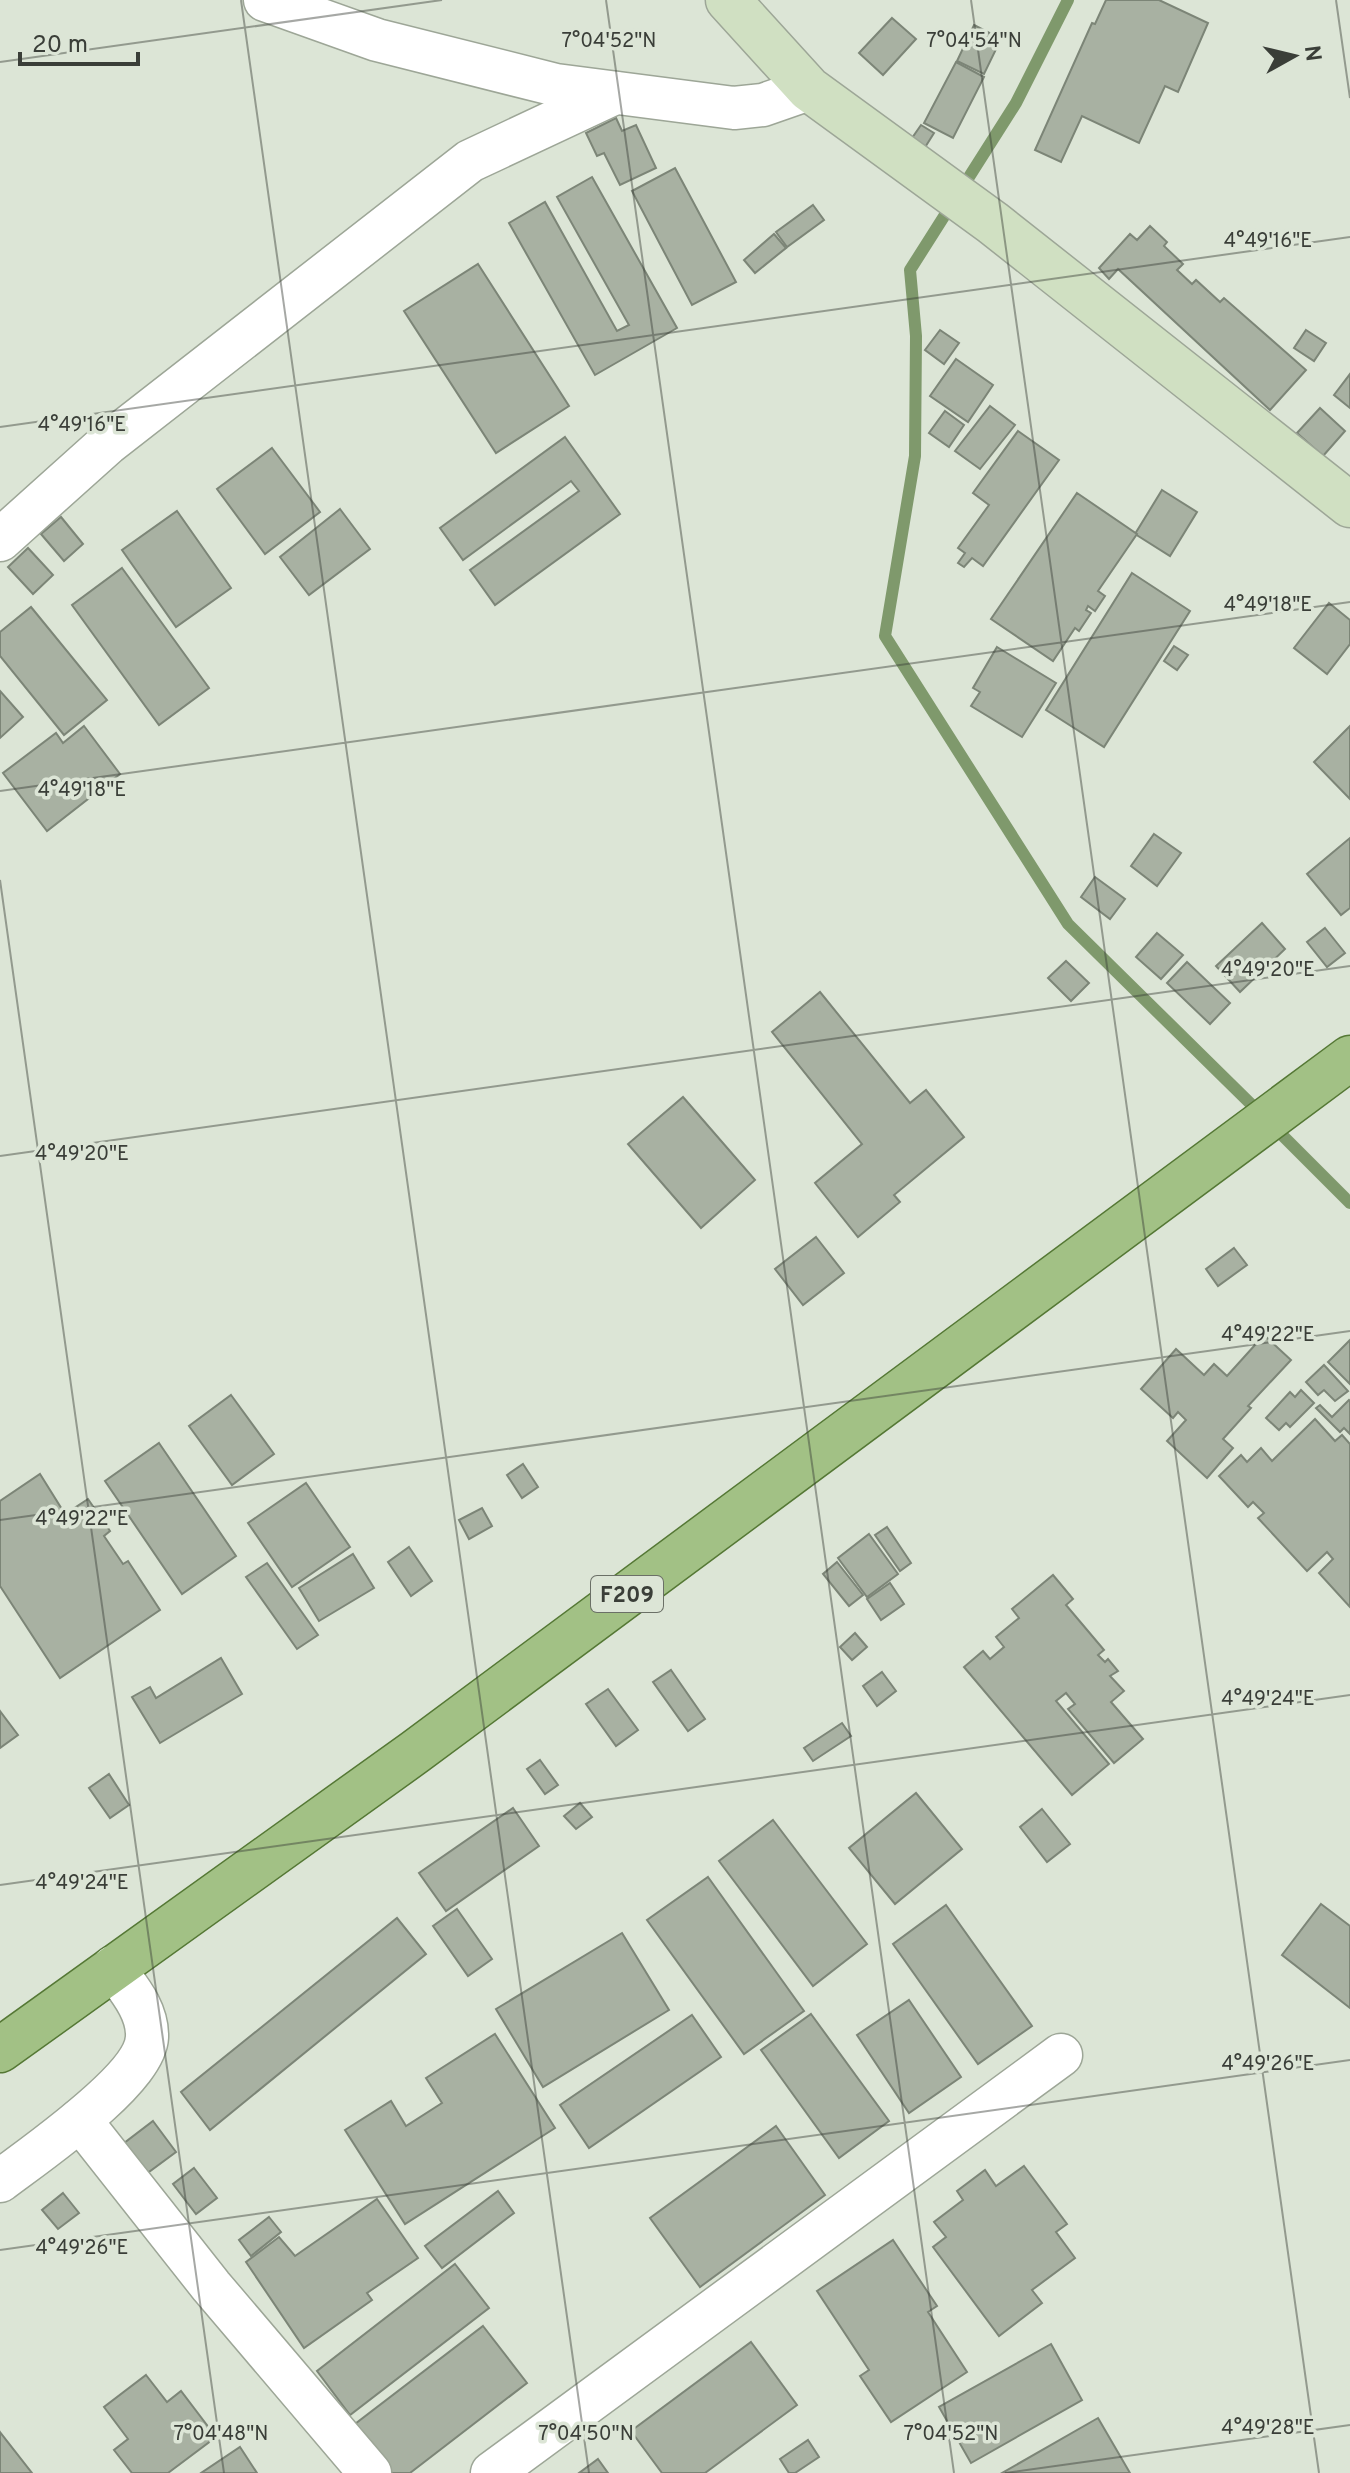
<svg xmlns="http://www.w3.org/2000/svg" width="1350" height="2473" font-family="Overpass,sans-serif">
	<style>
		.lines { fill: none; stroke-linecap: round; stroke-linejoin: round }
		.stream { stroke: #7f996c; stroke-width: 12 }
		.building { fill: #a8b1a2; stroke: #7c8577; stroke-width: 2 }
		.street-casing { stroke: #9da697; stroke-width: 45 }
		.secondary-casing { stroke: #9da697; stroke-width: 47 }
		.primary-casing { stroke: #557835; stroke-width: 47 }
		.street { stroke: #fff; stroke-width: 42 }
		.secondary { stroke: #d0e0c2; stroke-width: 44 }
		.primary { stroke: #a2c185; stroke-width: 44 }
		.ticks { fill: none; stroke: #3a3e38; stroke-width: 2; stroke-opacity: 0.45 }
		.labels { text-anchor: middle; stroke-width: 7; stroke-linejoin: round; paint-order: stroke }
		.shield { fill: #dce5d6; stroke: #6b7067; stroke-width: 2 }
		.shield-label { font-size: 22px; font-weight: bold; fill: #3a3e38 }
		.ticks-label { font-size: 20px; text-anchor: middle; fill: #3a3e38; stroke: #dce5d6; stroke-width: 7; stroke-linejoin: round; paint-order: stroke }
	</style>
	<rect width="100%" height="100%" fill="#dce5d6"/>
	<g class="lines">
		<g class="stream">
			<path d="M1068,0L1016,103L910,270L916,336L915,456L885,636L1068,924L1260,1113"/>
			<path d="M1273,1126L1350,1203"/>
		</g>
	</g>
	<g class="building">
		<path d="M1106,0H1159L1208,23L1178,92L1165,86L1139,143L1082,116L1061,162L1035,150L1092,23L1095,24Z"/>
		<path d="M892,18L916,39L883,75L859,53Z"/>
		<path d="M974,25L1001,39L984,74L957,61Z"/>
		<path d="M956,62L984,77L953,138L924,123Z"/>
		<path d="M616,118L622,131L636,125L656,168L620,185L604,153L597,156L586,133Z"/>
		<path d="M921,125L934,133L924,149L910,141Z"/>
		<path d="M675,168L736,282L692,305L632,191Z"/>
		<path d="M592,177L677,328L595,375L509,223L545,202L617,331L629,325L557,197Z"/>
		<path d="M813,205L824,220L787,247L776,232Z"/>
		<path d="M1150,226L1167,242L1164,246L1183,264L1177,270L1192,284L1196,280L1220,302L1224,298L1306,370L1270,410L1118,269L1109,279L1099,268L1130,234L1137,240Z"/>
		<path d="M774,234L786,248L755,273L744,260Z"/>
		<path d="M478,264L569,406L496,453L404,311Z"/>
		<path d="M940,330L959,343L944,364L925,350Z"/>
		<path d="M1306,330L1326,343L1314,361L1294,348Z"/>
		<path d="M956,359L993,385L968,422L930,396Z"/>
		<path d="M1350,374V408L1334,395Z"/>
		<path d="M990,406L1015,425L980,469L955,451Z"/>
		<path d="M1320,408L1345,431L1323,456L1297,433Z"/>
		<path d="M945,411L964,425L949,447L929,433Z"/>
		<path d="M1018,431L1059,460L983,566L972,558L964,567L958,563L965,553L958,548L989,505L973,493Z"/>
		<path d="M565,437L620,514L495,605L470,570L579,491L571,481L463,560L440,528Z"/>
		<path d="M272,448L320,512L265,554L217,489Z"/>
		<path d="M1162,490L1197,512L1170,556L1135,534Z"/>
		<path d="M1077,493L1137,534L1098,591L1105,596L1095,611L1088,606L1086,610L1091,613L1079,631L1075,628L1053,661L991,619Z"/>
		<path d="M340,509L370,549L309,595L280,557Z"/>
		<path d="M177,511L231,588L176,627L122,550Z"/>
		<path d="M61,517L83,544L64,561L41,534Z"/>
		<path d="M28,548L53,575L33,594L8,567Z"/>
		<path d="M122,568L209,688L159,725L72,605Z"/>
		<path d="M1132,573L1190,611L1104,747L1046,710Z"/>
		<path d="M1329,603L1350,620V644L1327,674L1294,648Z"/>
		<path d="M31,607L107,700L64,735L0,656V632Z"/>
		<path d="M1174,646L1188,655L1177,670L1164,661Z"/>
		<path d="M997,647L1056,683L1022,737L971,706L980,692L973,688Z"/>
		<path d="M0,691L23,717L0,738Z"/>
		<path d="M84,726L120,774L47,831L3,773L56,733L63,743Z"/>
		<path d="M1350,726V799L1314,762Z"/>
		<path d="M1154,834L1181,853L1157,886L1131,866Z"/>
		<path d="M1350,838V908L1341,915L1307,874Z"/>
		<path d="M1095,877L1125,899L1110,919L1081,897Z"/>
		<path d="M1262,923L1285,949L1240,992L1216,966Z"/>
		<path d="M1325,928L1345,953L1327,967L1307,942Z"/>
		<path d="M1157,933L1183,955L1161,979L1136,957Z"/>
		<path d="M1066,961L1089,983L1071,1001L1048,978Z"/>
		<path d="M1187,962L1230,1003L1210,1024L1167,983Z"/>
		<path d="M820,992L910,1103L926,1090L964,1137L894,1195L900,1202L858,1237L815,1183L862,1144L772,1032Z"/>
		<path d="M683,1097L755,1180L701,1228L628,1144Z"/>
		<path d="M816,1237L844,1273L803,1305L775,1269Z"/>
		<path d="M1234,1248L1247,1265L1218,1286L1206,1269Z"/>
		<path d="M1264,1335L1291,1360L1248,1406L1251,1408L1223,1439L1233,1448L1207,1478L1167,1441L1186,1420L1178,1412L1173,1418L1141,1389L1176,1349L1204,1375L1214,1364L1227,1376Z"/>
		<path d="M1350,1340V1384L1328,1362Z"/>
		<path d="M1324,1365L1348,1391L1335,1401L1324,1390L1318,1395L1306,1382Z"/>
		<path d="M1301,1390L1314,1403L1290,1427L1286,1423L1279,1430L1266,1418L1290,1392L1295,1397Z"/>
		<path d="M231,1395L274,1454L232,1485L189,1426Z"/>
		<path d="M1349,1400L1350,1401V1434L1344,1428L1340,1432L1316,1408L1320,1405L1332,1417Z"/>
		<path d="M1315,1419L1335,1441L1342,1435L1350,1444V1607L1319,1573L1333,1559L1327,1552L1307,1571L1258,1518L1264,1513L1253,1502L1248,1507L1219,1476L1241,1455L1247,1462L1261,1448L1272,1461Z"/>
		<path d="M159,1443L236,1556L182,1594L105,1481Z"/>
		<path d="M523,1464L538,1487L522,1498L507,1475Z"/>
		<path d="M40,1474L65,1514L88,1499L110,1531L104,1536L123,1564L128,1561L160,1610L60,1678L0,1586V1501Z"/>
		<path d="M306,1483L350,1547L292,1587L248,1523Z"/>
		<path d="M482,1508L492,1526L469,1539L459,1520Z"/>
		<path d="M887,1527L911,1563L900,1571L875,1535Z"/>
		<path d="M869,1534L898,1574L867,1597L838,1558Z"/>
		<path d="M409,1547L432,1581L411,1596L388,1562Z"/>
		<path d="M353,1554L374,1588L319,1621L299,1588Z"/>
		<path d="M837,1562L863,1595L849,1606L823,1574Z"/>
		<path d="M267,1563L318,1635L297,1649L246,1577Z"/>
		<path d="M1053,1575L1073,1599L1066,1605L1104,1650L1098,1655L1105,1662L1108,1659L1118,1671L1110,1676L1124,1691L1111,1702L1143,1739L1114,1763L1068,1709L1075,1704L1066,1693L1056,1701L1109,1764L1072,1795L964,1667L983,1651L990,1659L1004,1647L996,1637L1019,1618L1012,1609Z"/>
		<path d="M890,1583L904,1604L881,1620L867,1599Z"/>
		<path d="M855,1633L867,1647L852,1660L840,1647Z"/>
		<path d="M221,1658L242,1694L160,1743L132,1697L150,1687L156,1698Z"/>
		<path d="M671,1670L705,1719L688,1731L653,1682Z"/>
		<path d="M882,1672L896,1691L877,1706L863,1686Z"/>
		<path d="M608,1689L638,1730L616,1746L586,1704Z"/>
		<path d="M0,1711L18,1735L0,1748Z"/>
		<path d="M842,1723L851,1736L813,1761L804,1748Z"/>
		<path d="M540,1760L558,1785L545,1794L527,1769Z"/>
		<path d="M109,1774L129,1805L110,1818L89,1788Z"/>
		<path d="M916,1793L962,1849L895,1904L849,1848Z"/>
		<path d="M580,1803L592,1817L576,1829L564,1816Z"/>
		<path d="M513,1808L539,1846L446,1911L419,1873Z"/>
		<path d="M1042,1809L1070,1844L1047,1862L1020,1827Z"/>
		<path d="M773,1820L867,1944L813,1986L719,1861Z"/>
		<path d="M708,1877L804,2011L744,2054L647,1920Z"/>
		<path d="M1321,1904L1350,1926V2008L1282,1955Z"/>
		<path d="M946,1905L1032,2026L978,2064L893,1944Z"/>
		<path d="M457,1909L492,1959L468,1976L433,1926Z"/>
		<path d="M397,1918L426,1954L210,2130L181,2092Z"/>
		<path d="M622,1933L669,2010L543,2087L496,2009Z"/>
		<path d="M909,2000L961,2077L909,2113L857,2035Z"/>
		<path d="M811,2014L889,2121L839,2158L761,2050Z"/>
		<path d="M692,2015L721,2057L589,2148L560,2105Z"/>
		<path d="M495,2034L555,2128L405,2224L345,2130L391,2101L406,2126L442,2103L426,2078Z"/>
		<path d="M153,2121L176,2152L138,2180L115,2150Z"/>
		<path d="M776,2126L825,2195L700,2287L650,2218Z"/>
		<path d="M1024,2166L1067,2224L1056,2232L1075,2258L1032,2290L1042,2303L999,2336L933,2247L946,2237L934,2222L963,2200L957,2191L985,2170L996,2186Z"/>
		<path d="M194,2168L217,2198L196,2214L173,2184Z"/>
		<path d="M498,2191L514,2213L442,2268L425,2246Z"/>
		<path d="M63,2193L79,2213L58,2229L42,2210Z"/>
		<path d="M377,2199L418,2258L367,2293L372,2300L304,2348L246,2262L279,2237L295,2256Z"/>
		<path d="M269,2217L281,2232L251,2256L239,2240Z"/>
		<path d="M893,2240L937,2306L928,2312L967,2372L891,2422L860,2376L869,2370L817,2291Z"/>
		<path d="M455,2264L489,2308L350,2415L317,2371Z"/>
		<path d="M483,2326L527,2383L410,2473H392L355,2424Z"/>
		<path d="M751,2342L797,2405L705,2473H662L631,2431Z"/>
		<path d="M1051,2344L1082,2400L971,2463L939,2407Z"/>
		<path d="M146,2375L167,2402L181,2391L216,2437L168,2473H132L114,2450L128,2439L104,2407Z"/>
		<path d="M1098,2418L1130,2473H1002Z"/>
		<path d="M0,2432L32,2473H0Z"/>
		<path d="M808,2440L819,2457L795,2473H789L780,2459Z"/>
		<path d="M240,2447L257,2473H201Z"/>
		<path d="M598,2459L608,2473H579Z"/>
	</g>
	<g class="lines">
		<g class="street-casing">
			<g id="street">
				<path d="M265,0L377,40L556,85L734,108L763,105L809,89"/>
				<path d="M0,540L107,444L470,161L615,93"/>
				<path d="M80,2120L211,2286L370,2473"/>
				<path d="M0,2181C34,2155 145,2080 147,2037C148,2010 128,1988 113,1967"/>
				<path d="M492,2473L1061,2055"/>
			</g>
		</g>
		<g class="secondary-casing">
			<path id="secondary" d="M728,0L809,89L993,223L1350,505"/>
		</g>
		<g class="primary-casing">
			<path id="primary" d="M0,2050L415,1752L1350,1058"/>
		</g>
		<use href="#street" class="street"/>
		<use href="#secondary" class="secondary"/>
		<use href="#primary" class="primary"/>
	</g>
	<path class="ticks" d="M241,0L589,2473M606,0L954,2473M971,0L1319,2473M1336,0L1350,98M0,62L442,0M0,427L1350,237M0,791L1350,602M0,880L224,2473M0,1156L1350,966M0,1520L1350,1331M0,1885L1350,1695M0,2250L1350,2060M1005,2473L1350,2425"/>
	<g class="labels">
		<rect class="shield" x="591" y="1576" width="72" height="36" rx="6"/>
		<g class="shield-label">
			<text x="627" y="1602">F209</text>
		</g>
	</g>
	<g class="ticks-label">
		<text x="609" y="47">7°04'52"N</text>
		<text x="974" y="47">7°04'54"N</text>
		<text x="1268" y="247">4°49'16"E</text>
		<text x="82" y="431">4°49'16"E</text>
		<text x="1268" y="611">4°49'18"E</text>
		<text x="82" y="796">4°49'18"E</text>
		<text x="1268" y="976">4°49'20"E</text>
		<text x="82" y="1160">4°49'20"E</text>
		<text x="1268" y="1341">4°49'22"E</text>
		<text x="82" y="1525">4°49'22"E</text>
		<text x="1268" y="1705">4°49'24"E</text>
		<text x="82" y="1889">4°49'24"E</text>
		<text x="1268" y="2070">4°49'26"E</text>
		<text x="82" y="2254">4°49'26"E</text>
		<text x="1268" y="2434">4°49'28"E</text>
		<text x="221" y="2440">7°04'48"N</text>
		<text x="586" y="2440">7°04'50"N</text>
		<text x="951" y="2440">7°04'52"N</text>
	</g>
	<g transform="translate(1294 56) rotate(82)" stroke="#dce5d6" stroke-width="6" paint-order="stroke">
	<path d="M0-6L14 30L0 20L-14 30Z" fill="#3a3e38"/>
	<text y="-12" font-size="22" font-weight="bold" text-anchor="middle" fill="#3a3e38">N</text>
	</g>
	<path d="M20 52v12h118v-12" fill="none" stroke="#3a3e38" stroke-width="4"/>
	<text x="32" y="52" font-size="24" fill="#3a3e38" stroke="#dce5d6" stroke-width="6" paint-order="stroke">20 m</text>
</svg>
